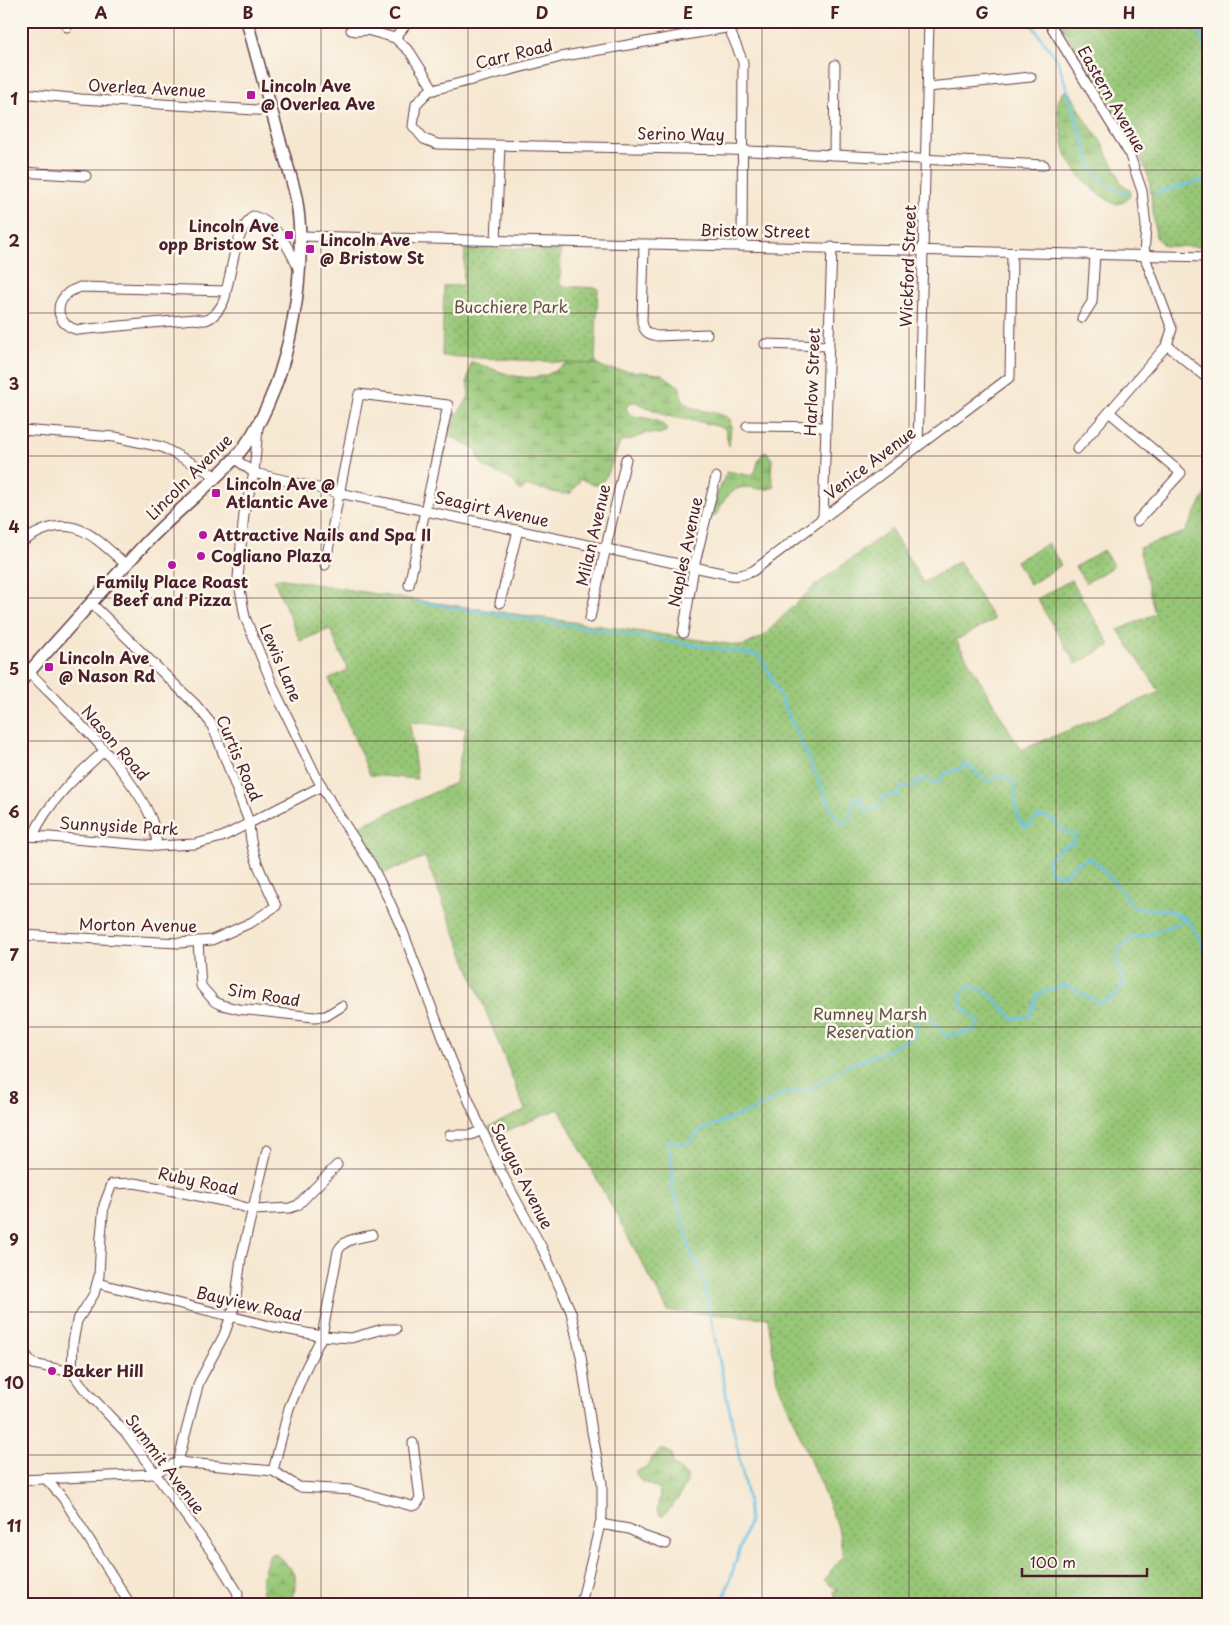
<svg xmlns="http://www.w3.org/2000/svg" width="1230" height="1625" font-family="'Playpen Sans',sans-serif">
	<style>
		.wetland { fill: url(#wetland-marsh); stroke: #707250 }
		.park { fill: url(#park-dots); stroke: #707250 }
		.lines { fill: none; stroke-linecap: round; stroke-linejoin: round }
		.stream { stroke: #6bc1e8; stroke-width: 2.5 }
		.minor-casing { stroke: #643d44; stroke-width: 11 }
		.secondary-casing { stroke: #643d44; stroke-width: 14 }
		.minor { stroke: #fff; stroke-width: 9 }
		.secondary { stroke: #fff; stroke-width: 11 }
		.grid { fill: none; stroke: #4a1f2b; stroke-width: 1; stroke-opacity: 0.55 }
		.poi-dot { fill: #b5179e; stroke: #fbf7ec; stroke-width: 2 }
		.labels { text-anchor: middle; stroke-width: 5; stroke-linejoin: round; paint-order: stroke }
		.street-label { font-size: 16px; fill: #4a1f2b; stroke: #fbf7ec }
		.poi-label { font-size: 16px; font-weight: bold; fill: #4a1f2b; stroke: #fbf7ec; text-anchor: start }
		.park-label { font-size: 16px; fill: #615142; stroke: #fbf7ec }
		.neatline { fill: none; stroke: #4a1f2b; stroke-width: 2 }
		.grid-label { font-size: 16px; text-anchor: middle; font-weight: bold; fill: #4a1f2b }
	</style>
	<defs>
		<pattern id="wetland-marsh" width="20" height="14" patternUnits="userSpaceOnUse" patternTransform="scale(1.25)"><rect width="20" height="14" fill="#96c676"/><path d="M1 5h8M5 5V1M11 12h8M15 12V8" fill="none" stroke="#7ca061"/></pattern>
		<pattern id="park-dots" width="8" height="8" patternUnits="userSpaceOnUse" patternTransform="scale(1.25)"><rect width="8" height="8" fill="#96c676"/><path d="M2 2h.1M6 6h.1" fill="none" stroke="#7ca061" stroke-width="1.8" stroke-linecap="round"/></pattern>
	</defs>
	<rect width="100%" height="100%" fill="#fbf7ec"/>
	<filter id="ink" filterUnits="userSpaceOnUse"><feTurbulence type="fractalNoise" baseFrequency=".02" numOctaves="2"/><feDisplacementMap in="SourceGraphic" scale="10" xChannelSelector="R" yChannelSelector="G"/><feConvolveMatrix kernelMatrix="1 2 1 2 8 2 1 2 1" color-interpolation-filters="sRGB"/></filter>
	<filter id="wash" filterUnits="userSpaceOnUse"><feTurbulence type="fractalNoise" baseFrequency=".0096" numOctaves="4" result="noise"/><feDisplacementMap in="SourceGraphic" scale="20" xChannelSelector="R" yChannelSelector="G"/><feGaussianBlur stdDeviation="1.12" result="paint"/><feColorMatrix in="noise" values="0 0 0 0 0 0 0 0 0 0 0 0 0 0 0 0 0 1.4 0 .05"/><feComposite in="paint" operator="in"/></filter>
	<g filter="url(#wash)">
		<rect width="100%" height="100%" fill="#f6e7d0"/>
		<g class="wetland">
			<path d="M1065,91L1071,94L1087,122L1100,140L1118,174L1120,182L1131,191C1128,201 1125,203 1115,204C1095,194 1073,173 1065,151C1063,142 1062,133 1060,124C1058,111 1054,101 1065,91Z"/>
			<path d="M593,356L598,365L608,369L662,374L680,387C681,418 712,406 730,419L731,426L729,446L725,428L696,421L667,416L636,402H630L626,408L629,414C641,420 662,416 667,431L660,434L647,433L627,441L622,440C614,453 611,475 599,485H594L581,479L571,493L562,494L527,486L520,491C516,487 515,481 510,479C503,475 482,469 479,460C478,457 478,453 476,449L454,438L448,437C447,416 463,413 469,395L467,381L471,362C495,368 516,382 542,376C553,374 560,366 570,362C577,360 585,358 593,356Z"/>
			<path d="M766,451L772,459L771,475L774,487C760,495 747,479 729,494C722,501 720,510 714,517L711,516L712,507L727,471L752,476C759,468 756,457 766,451Z"/>
			<path d="M660,1450H665L672,1454L673,1464L687,1476C688,1487 671,1511 661,1516L657,1511L660,1496L659,1489L641,1481L635,1472L648,1466L652,1458Z"/>
			<path d="M273,1553C278,1555 281,1559 285,1563C300,1575 298,1590 287,1604H268C257,1589 263,1570 270,1555Z"/>
		</g>
		<g class="park">
			<path d="M1059,21H1209V247L1164,246L1156,237L1149,178L1136,146Z"/>
			<path d="M465,248L561,249L560,286L598,288L595,364L442,356L444,286L463,285Z"/>
			<path d="M1209,488V1604H836L834,1591H838L824,1580L843,1555L838,1527L777,1381L768,1318L668,1311L559,1109L494,1136L489,1127L525,1110L425,857L384,873L372,852L355,828L455,783L466,728L410,722L417,779L370,775L329,679L348,670L330,629L300,641L274,580L278,578L394,597L743,646L762,637L812,588L891,529L923,583L959,561L994,620L956,640L1021,750L1160,692L1118,630L1155,614L1139,548L1185,532Z"/>
			<path d="M1048,543L1061,565L1030,585L1016,561Z"/>
			<path d="M1103,550L1114,566L1086,583L1075,567Z"/>
			<path d="M1071,580L1110,645L1076,664L1037,599Z"/>
		</g>
		<g class="lines">
			<g class="stream">
				<path d="M1029,21L1058,61L1092,168L1108,185L1128,195"/>
				<path d="M1196,21L1209,61"/>
				<path d="M1155,193L1209,179"/>
				<path d="M419,602L758,655L765,664L833,812L840,822L846,824C852,817 851,807 854,798L860,796L862,800V808L867,811L875,809L886,795L898,796L901,788L904,786L913,787L921,779L937,783L945,773L960,769L963,765H967L988,782C997,775 1002,775 1013,781C1018,796 1014,810 1021,824L1028,827L1037,817H1047L1054,821L1062,831L1075,834V842L1063,847L1048,859L1049,869L1055,874L1065,875L1075,864L1090,858L1102,868L1135,908L1167,910L1187,919"/>
				<path d="M722,1604L749,1521L748,1501L701,1270L691,1254L680,1208L672,1189L673,1172L670,1152L667,1145L671,1140L681,1145L691,1142L699,1131L766,1105L781,1094L807,1090L853,1063L886,1051L915,1036L918,1016L924,1013L946,1036L974,1031L979,1022L960,1005L961,992L971,986L988,992L1013,1019L1030,1016L1038,994L1066,985L1100,1003L1113,998L1125,983L1117,962L1118,950L1131,939L1159,931L1188,919L1209,957"/>
			</g>
		</g>
	</g>
	<g filter="url(#ink)">
		<g class="lines">
			<g class="minor-casing">
				<g id="minor">
					<path d="M65,21L67,27"/>
					<path d="M409,21L395,38L410,52L434,90"/>
					<path d="M726,21L743,62L742,245"/>
					<path d="M766,21L565,56L429,91L416,104L413,126L424,139L437,144L730,150L1044,165"/>
					<path d="M1048,21L1129,153L1142,191L1146,226L1144,255L1172,329L1167,345L1077,449"/>
					<path d="M351,30L357,31L367,30L395,38"/>
					<path d="M928,87L1031,77"/>
					<path d="M21,93L81,99L272,111"/>
					<path d="M21,121L25,93"/>
					<path d="M834,155L835,65"/>
					<path d="M21,172L86,176"/>
					<path d="M300,236C603,243 906,250 1209,257"/>
					<path d="M496,241L500,146"/>
					<path d="M644,245L642,322C644,332 648,334 657,336L707,334"/>
					<path d="M226,291C226,301 216,317 206,320C203,321 197,319 194,319L78,330C58,325 52,306 69,292C72,290 77,289 80,287L226,291C233,267 234,234 253,216C276,221 290,250 299,270"/>
					<path d="M1082,318L1092,302L1095,254"/>
					<path d="M765,344L829,346"/>
					<path d="M1167,345L1209,380"/>
					<path d="M1109,412L1181,473L1137,521"/>
					<path d="M747,426L826,427"/>
					<path d="M258,427L254,473L244,514L238,578L245,617L275,691L316,776L334,808L371,864L388,898L402,929L451,1059L478,1122L502,1174L542,1248L571,1312L581,1356L592,1432L602,1483V1516L581,1604"/>
					<path d="M21,430L115,437L162,447L216,476"/>
					<path d="M918,446L929,21"/>
					<path d="M234,458L254,473L339,493L722,573C734,577 741,576 753,571L1010,377L1012,253"/>
					<path d="M823,518L832,247"/>
					<path d="M21,543C68,508 91,533 126,565"/>
					<path d="M325,565L359,394L448,405L409,585"/>
					<path d="M500,603L518,530"/>
					<path d="M590,618L626,459"/>
					<path d="M683,633L694,567L716,477"/>
					<path d="M29,672C62,706 163,798 156,846"/>
					<path d="M21,836L50,837L156,846L195,844L222,837L322,786"/>
					<path d="M33,836C47,803 77,775 104,751"/>
					<path d="M21,935L179,943L212,940L252,922L276,906C263,876 250,855 249,822L217,737L210,722L196,705L91,603"/>
					<path d="M198,941L201,986L215,1002L222,1005L238,1009L314,1017L326,1016L342,1006"/>
					<path d="M21,1058L22,1057"/>
					<path d="M450,1135H471L482,1130"/>
					<path d="M97,1283L274,1327L322,1336L351,1338L383,1329H396"/>
					<path d="M21,1349L33,1364L72,1372L85,1390L126,1433L216,1558L238,1593L237,1604"/>
					<path d="M72,1372L73,1342L77,1321L94,1294L99,1276L101,1236L104,1205L112,1184L135,1183L223,1201L254,1210L290,1208L298,1205L337,1165"/>
					<path d="M178,1462L199,1382L224,1335L235,1305L241,1258L267,1150"/>
					<path d="M273,1471L289,1408L306,1368L322,1336L338,1251C344,1238 360,1238 372,1235"/>
					<path d="M45,1478L63,1498L130,1604"/>
					<path d="M21,1480L152,1474L178,1462L273,1471L299,1487L351,1490L412,1506L416,1505L420,1499L413,1443"/>
					<path d="M600,1524L629,1529L643,1536L666,1544"/>
				</g>
			</g>
			<g class="secondary-casing">
				<path id="secondary" d="M21,681C62,635 103,589 145,544C173,514 206,489 234,459C286,402 309,278 297,203C294,183 286,163 281,144C269,103 258,62 247,21"/>
			</g>
			<use href="#minor" class="minor"/>
			<use href="#secondary" class="secondary"/>
		</g>
	</g>
	<path class="grid" d="M174,21V1604M321,21V1604M468,21V1604M615,21V1604M762,21V1604M909,21V1604M1056,21V1604M21,170H1209M21,313H1209M21,456H1209M21,598H1209M21,741H1209M21,884H1209M21,1027H1209M21,1169H1209M21,1312H1209M21,1455H1209"/>
	<g class="poi-dot">
		<rect x="246" y="90" width="10" height="10" rx="2.5"/>
		<rect x="284" y="230" width="10" height="10" rx="2.5"/>
		<rect x="305" y="244" width="10" height="10" rx="2.5"/>
		<rect x="211" y="488" width="10" height="10" rx="2.5"/>
		<circle cx="203" cy="535" r="5"/>
		<circle cx="201" cy="556" r="5"/>
		<circle cx="172" cy="565" r="5"/>
		<rect x="44" y="662" width="10" height="10" rx="2.5"/>
		<circle cx="52" cy="1371" r="5"/>
	</g>
	<g class="labels">
		<g class="street-label">
			<text transform="translate(514 54) rotate(-14)" y="6">Carr Road</text>
			<text transform="translate(147 88) rotate(3)" y="6">Overlea Avenue</text>
			<text transform="translate(1112 99) rotate(60)" y="6">Eastern Avenue</text>
			<text transform="translate(681 134) rotate(1)" y="6">Serino Way</text>
			<text transform="translate(755 231) rotate(1)" y="6">Bristow Street</text>
			<text transform="translate(908 266) rotate(-88)" y="6">Wickford Street</text>
			<text transform="translate(812 382) rotate(-88)" y="6">Harlow Street</text>
			<text transform="translate(870 463) rotate(-37)" y="6">Venice Avenue</text>
			<text transform="translate(189 477) rotate(-45)" y="6">Lincoln Avenue</text>
			<text transform="translate(492 509) rotate(12)" y="6">Seagirt Avenue</text>
			<text transform="translate(593 535) rotate(-77)" y="6">Milan Avenue</text>
			<text transform="translate(685 552) rotate(-78)" y="6">Naples Avenue</text>
			<text transform="translate(281 663) rotate(67)" y="6">Lewis Lane</text>
			<text transform="translate(115 743) rotate(49)" y="6">Nason Road</text>
			<text transform="translate(239 758) rotate(67)" y="6">Curtis Road</text>
			<text transform="translate(119 826) rotate(3)" y="6">Sunnyside Park</text>
			<text transform="translate(138 925) rotate(1)" y="6">Morton Avenue</text>
			<text transform="translate(264 995) rotate(9)" y="6">Sim Road</text>
			<text transform="translate(522 1176) rotate(63)" y="6">Saugus Avenue</text>
			<text transform="translate(198 1181) rotate(12)" y="6">Ruby Road</text>
			<text transform="translate(249 1304) rotate(13)" y="6">Bayview Road</text>
			<text transform="translate(165 1464) rotate(53)" y="6">Summit Avenue</text>
		</g>
		<g class="poi-label">
			<text x="261" y="92">Lincoln Ave<tspan x="261" dy="18">@ Overlea Ave</tspan></text>
			<text x="279" y="232" text-anchor="end">Lincoln Ave<tspan x="279" dy="18">opp Bristow St</tspan></text>
			<text x="320" y="246">Lincoln Ave<tspan x="320" dy="18">@ Bristow St</tspan></text>
			<text x="226" y="490">Lincoln Ave @<tspan x="226" dy="18">Atlantic Ave</tspan></text>
			<text x="213" y="541">Attractive Nails and Spa II</text>
			<text x="211" y="562">Cogliano Plaza</text>
			<text x="172" y="588" text-anchor="middle">Family Place Roast<tspan x="172" dy="18">Beef and Pizza</tspan></text>
			<text x="59" y="664">Lincoln Ave<tspan x="59" dy="18">@ Nason Rd</tspan></text>
			<text x="62" y="1377">Baker Hill</text>
		</g>
		<g class="park-label">
			<text x="511" y="313">Bucchiere Park</text>
			<text x="870" y="1020">Rumney Marsh<tspan x="870" dy="18">Reservation</tspan></text>
		</g>
	</g>
	<rect width="1230" height="1625" fill="none" stroke="#fbf7ec" stroke-width="55"/>
	<path d="M1022 1568v8h125v-8" fill="none" stroke="#4a1f2b" stroke-width="2.5"/>
	<text x="1030" y="1568" font-size="15" fill="#4a1f2b" stroke="#fbf7ec" stroke-width="4" paint-order="stroke">100 m</text>
	<rect x="28" y="28" width="1174" height="1570" class="neatline"/>
	<g class="grid-label">
		<text x="101" y="19">A</text>
		<text x="248" y="19">B</text>
		<text x="395" y="19">C</text>
		<text x="542" y="19">D</text>
		<text x="688" y="19">E</text>
		<text x="835" y="19">F</text>
		<text x="982" y="19">G</text>
		<text x="1129" y="19">H</text>
		<text x="14" y="105">1</text>
		<text x="14" y="247">2</text>
		<text x="14" y="390">3</text>
		<text x="14" y="533">4</text>
		<text x="14" y="675">5</text>
		<text x="14" y="818">6</text>
		<text x="14" y="961">7</text>
		<text x="14" y="1104">8</text>
		<text x="14" y="1246">9</text>
		<text x="14" y="1389">10</text>
		<text x="14" y="1532">11</text>
	</g>
</svg>
